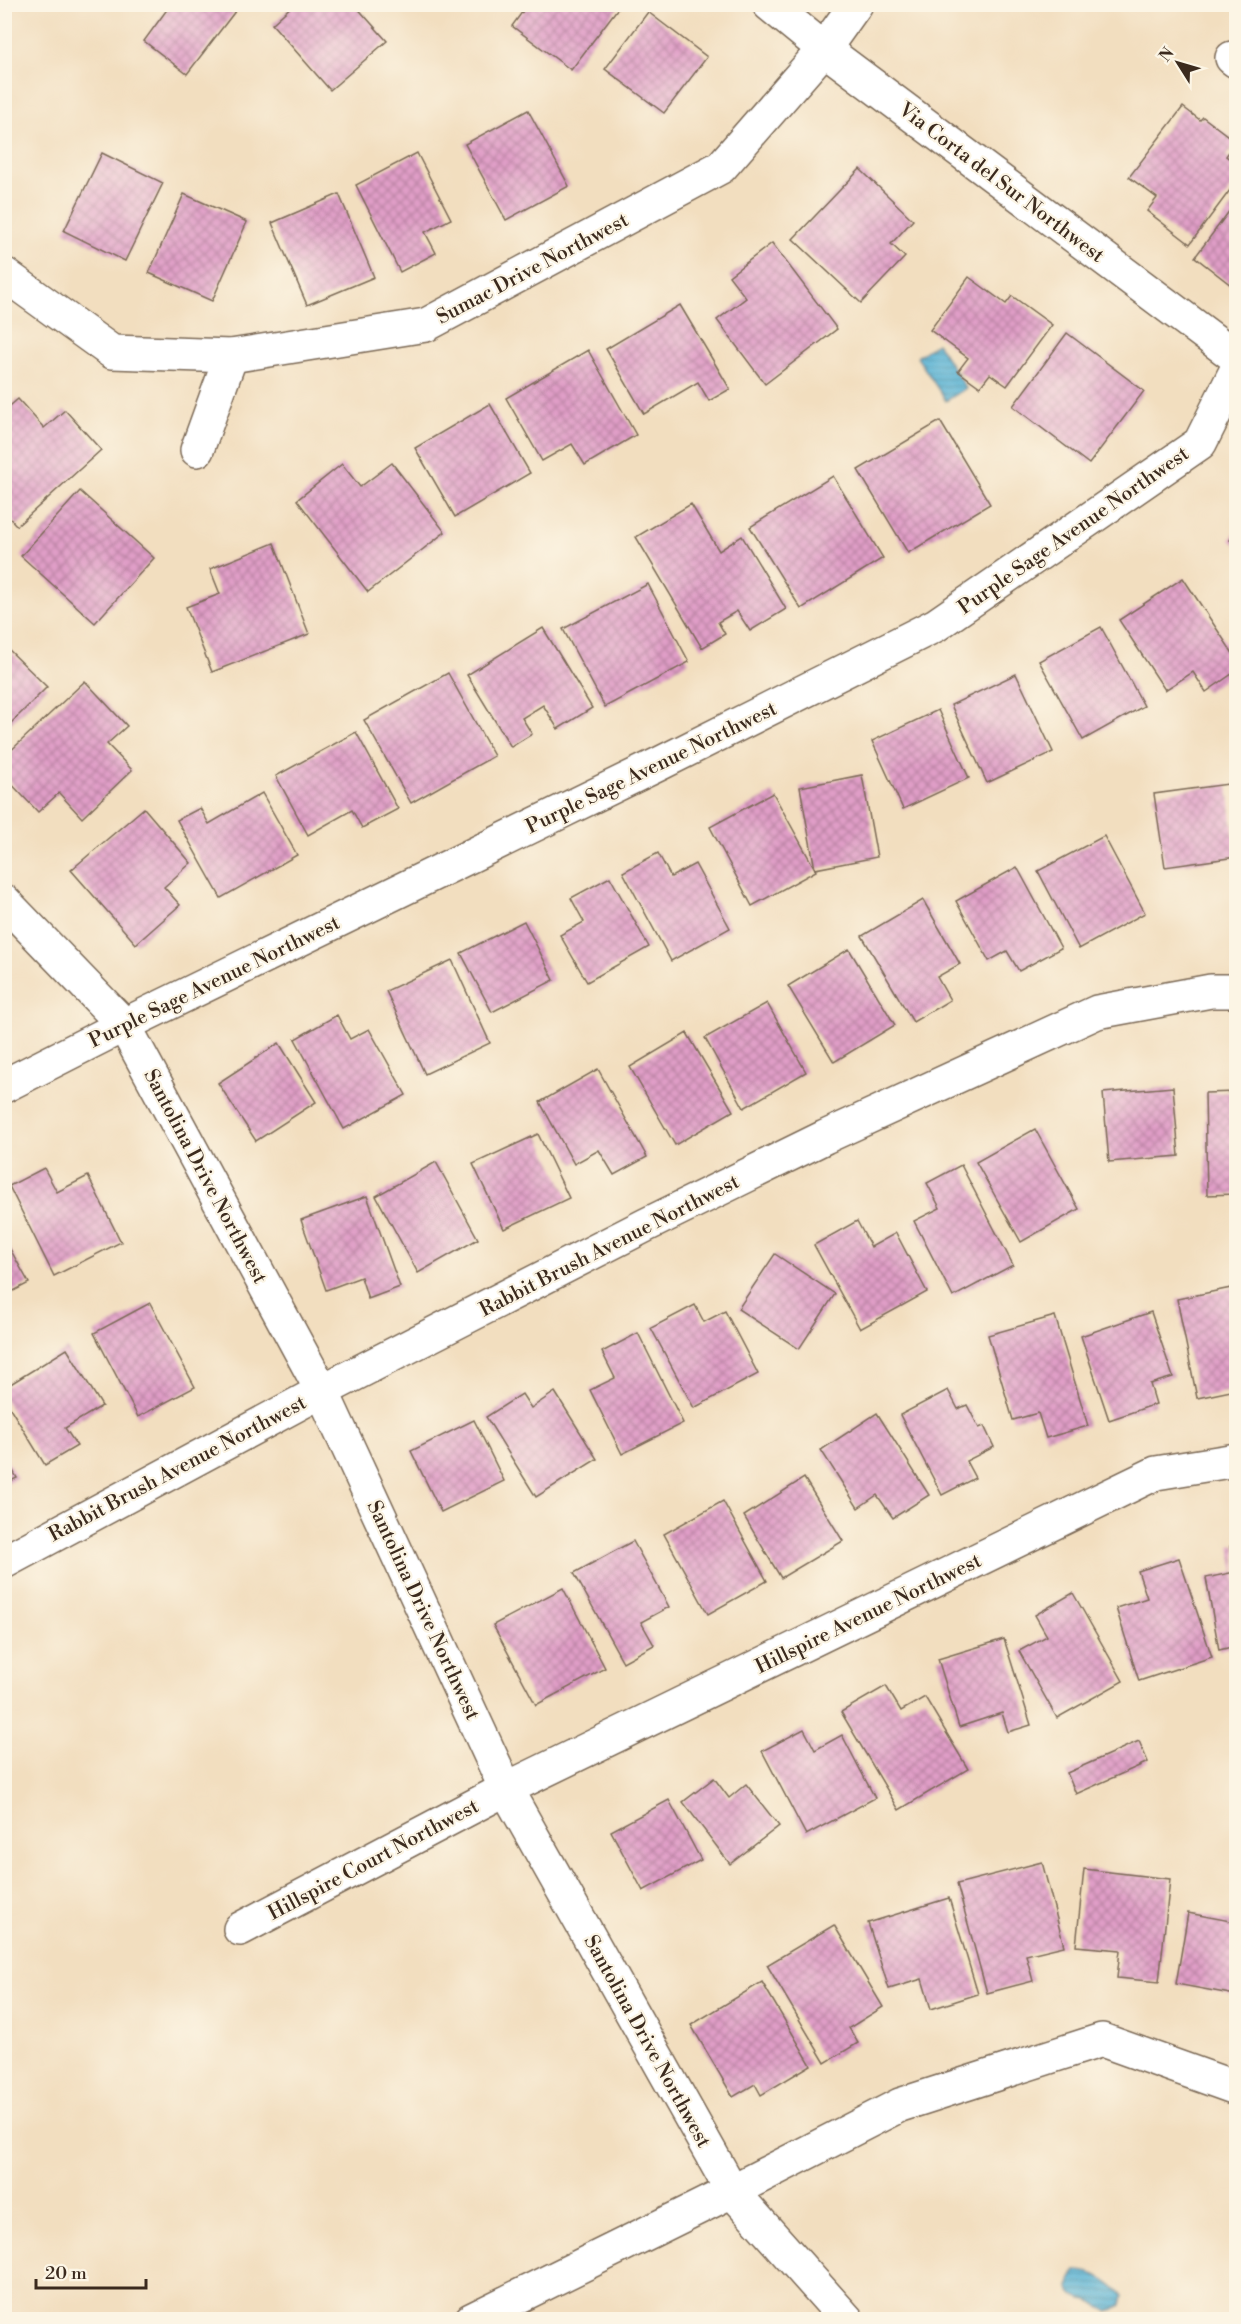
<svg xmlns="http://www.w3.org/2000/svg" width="1241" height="2324" font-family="'Libre Bodoni',serif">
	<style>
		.water { fill: url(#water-rules); stroke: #496e7a; stroke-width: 1.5 }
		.building { fill: url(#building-cross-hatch) }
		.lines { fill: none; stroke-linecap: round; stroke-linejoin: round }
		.minor-casing { stroke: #7b6956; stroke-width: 36 }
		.minor { stroke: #fff; stroke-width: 33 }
		.labels { text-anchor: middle; stroke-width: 4.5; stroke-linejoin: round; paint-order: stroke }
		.street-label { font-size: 20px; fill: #3b2a1e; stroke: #fcf5e5 }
	</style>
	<defs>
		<pattern id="water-rules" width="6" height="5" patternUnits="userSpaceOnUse" patternTransform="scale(1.5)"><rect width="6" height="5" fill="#57b2d5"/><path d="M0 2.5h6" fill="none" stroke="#4991ac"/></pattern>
		<pattern id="building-cross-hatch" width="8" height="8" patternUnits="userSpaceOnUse" patternTransform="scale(1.5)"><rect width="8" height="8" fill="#e09ec7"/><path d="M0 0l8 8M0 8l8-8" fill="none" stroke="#b781a1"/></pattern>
	</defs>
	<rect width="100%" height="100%" fill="#fcf5e5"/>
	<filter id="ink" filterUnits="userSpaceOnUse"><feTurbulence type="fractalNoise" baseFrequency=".0167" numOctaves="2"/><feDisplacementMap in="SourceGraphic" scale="12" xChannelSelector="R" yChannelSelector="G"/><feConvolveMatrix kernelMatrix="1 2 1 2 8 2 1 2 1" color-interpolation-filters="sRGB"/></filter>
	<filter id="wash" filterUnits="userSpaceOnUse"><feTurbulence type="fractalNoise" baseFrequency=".008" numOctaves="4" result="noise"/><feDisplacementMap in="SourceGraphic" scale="24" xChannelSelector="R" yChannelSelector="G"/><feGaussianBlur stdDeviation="1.35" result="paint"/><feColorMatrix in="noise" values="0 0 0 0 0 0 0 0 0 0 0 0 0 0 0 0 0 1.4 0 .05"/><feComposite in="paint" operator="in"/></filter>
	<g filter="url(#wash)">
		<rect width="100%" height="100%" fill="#f2debf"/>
		<g class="water">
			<path d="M937,343L966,388L946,401L917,357Z"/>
			<path d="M1076,2271C1094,2271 1112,2282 1123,2296L1121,2305L1109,2312C1103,2309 1098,2304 1092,2301C1087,2299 1081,2300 1077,2297C1066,2292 1070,2279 1076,2271Z"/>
		</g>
		<g id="blocks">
			<g class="building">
				<path d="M171,4H229L236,10L187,74L144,41Z"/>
				<path d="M294,4H354L387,41L330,90L272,24Z"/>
				<path d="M528,4H621L571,70L512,26Z"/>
				<path d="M648,12L707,57L664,113L605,69Z"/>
				<path d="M1183,107L1200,120L1203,117L1236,142L1226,156L1236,164V182L1190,244L1147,211L1157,198L1129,177Z"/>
				<path d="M528,110L569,186L506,220L465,144Z"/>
				<path d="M102,153L163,183L125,261L64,231Z"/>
				<path d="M417,153L451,219L425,232L436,253L400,272L356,185Z"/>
				<path d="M860,169L913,220L891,244L905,257L861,303L793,239Z"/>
				<path d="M184,194L247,222L212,301L149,273Z"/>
				<path d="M339,194L374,277L307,305L272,223Z"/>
				<path d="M1236,202V289L1195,257Z"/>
				<path d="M772,243L837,329L765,384L717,320L746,298L729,276Z"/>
				<path d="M969,277L1006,304L1012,296L1052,325L1007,386L990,374L980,387L958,371L968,358L930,330Z"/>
				<path d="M680,305L730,389L709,401L698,382L644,414L606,349Z"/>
				<path d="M1067,333L1144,391L1089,464L1013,406Z"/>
				<path d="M588,350L636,435L585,465L572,444L542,461L506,398Z"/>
				<path d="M18,399L44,428L65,410L101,450L17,526L4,512V411Z"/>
				<path d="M490,404L530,473L455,517L415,448Z"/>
				<path d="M940,421L990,504L908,553L858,470Z"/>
				<path d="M392,463L445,532L368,592L297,500L342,464L360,487Z"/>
				<path d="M833,476L883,558L801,609L750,527Z"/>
				<path d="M80,491L154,558L95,623L21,556Z"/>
				<path d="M691,504L719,551L742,536L786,609L750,631L737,611L718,622L725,634L702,648L636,537Z"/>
				<path d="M1236,531V545L1230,540Z"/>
				<path d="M274,543L309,634L212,672L186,607L220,594L210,569Z"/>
				<path d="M1183,578L1236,658V671L1206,692L1193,672L1165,690L1119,620Z"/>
				<path d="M648,584L689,662L605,707L563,629Z"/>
				<path d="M1101,627L1144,706L1083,740L1039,661Z"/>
				<path d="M543,628L592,708L558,729L543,705L522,718L532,734L511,747L467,675Z"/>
				<path d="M4,645L47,687L4,730Z"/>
				<path d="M448,673L494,756L411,803L364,720Z"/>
				<path d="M1016,674L1053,752L987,783L951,705Z"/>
				<path d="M85,681L127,726L107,744L132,770L82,818L59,793L38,812L4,776V757Z"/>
				<path d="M938,710L969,778L903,809L872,741Z"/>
				<path d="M356,732L398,809L362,828L352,810L308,835L276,776Z"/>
				<path d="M862,775L877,857L815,869L800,787Z"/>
				<path d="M1228,784L1236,857L1165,867L1154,794Z"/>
				<path d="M262,793L297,855L221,898L177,820L200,808L209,824Z"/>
				<path d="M773,793L816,871L752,906L710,827Z"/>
				<path d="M144,808L191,863L164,887L180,905L136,944L71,870Z"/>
				<path d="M1104,836L1145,913L1079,949L1038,871Z"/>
				<path d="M658,853L671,877L695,864L730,928L671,961L623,872Z"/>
				<path d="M1017,867L1061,948L1019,971L1007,951L989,961L956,901Z"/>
				<path d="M610,877L649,947L587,982L560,935L584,922L571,898Z"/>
				<path d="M923,900L960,964L937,977L950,1000L913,1022L862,936Z"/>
				<path d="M524,921L554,980L492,1012L461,953Z"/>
				<path d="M849,949L895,1025L834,1062L788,986Z"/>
				<path d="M452,960L490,1043L425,1074L386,991Z"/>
				<path d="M767,1003L806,1072L744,1108L705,1038Z"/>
				<path d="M337,1015L350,1039L369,1029L406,1095L344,1129L295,1039Z"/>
				<path d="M687,1033L733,1111L675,1145L630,1067Z"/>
				<path d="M279,1043L316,1102L256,1141L218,1083Z"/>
				<path d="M598,1069L647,1157L614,1175L599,1150L574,1164L540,1102Z"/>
				<path d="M1173,1087L1179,1156L1109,1162L1103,1093Z"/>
				<path d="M1236,1092V1194L1207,1195L1205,1093Z"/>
				<path d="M1035,1129L1079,1209L1021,1242L976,1162Z"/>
				<path d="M538,1134L569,1198L504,1229L473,1164Z"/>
				<path d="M436,1162L478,1239L418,1273L376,1196Z"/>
				<path d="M961,1165L1013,1265L953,1297L914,1221L940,1208L927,1183Z"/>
				<path d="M44,1168L57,1192L88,1176L121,1242L54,1276L9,1186Z"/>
				<path d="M367,1196L400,1287L368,1299L361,1277L326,1290L301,1220Z"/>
				<path d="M857,1221L871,1247L896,1233L927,1292L860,1329L814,1245Z"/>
				<path d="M4,1238L29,1283L4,1296Z"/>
				<path d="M775,1254L835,1294L799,1349L738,1309Z"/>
				<path d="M1236,1287V1362H1234L1236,1390L1197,1398L1177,1299Z"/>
				<path d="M150,1303L195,1387L138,1417L94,1333Z"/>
				<path d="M695,1305L704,1322L725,1311L758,1374L694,1408L651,1328Z"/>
				<path d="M1151,1312L1173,1377L1150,1384L1156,1404L1109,1420L1081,1336Z"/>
				<path d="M1055,1316L1088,1426L1046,1438L1038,1413L1013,1420L988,1335Z"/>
				<path d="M638,1333L683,1423L622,1454L590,1390L615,1378L602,1352Z"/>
				<path d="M67,1349L102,1406L65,1428L77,1446L45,1465L4,1398V1388Z"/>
				<path d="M948,1390L958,1409L967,1405L979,1428L984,1426L994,1447L966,1461L975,1478L942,1495L900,1415Z"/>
				<path d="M555,1392L597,1459L536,1497L486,1417L522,1394L531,1408Z"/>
				<path d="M877,1413L929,1495L893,1518L877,1495L858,1508L821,1450Z"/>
				<path d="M474,1420L504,1481L441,1512L411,1451Z"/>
				<path d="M4,1455L17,1478L4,1484Z"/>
				<path d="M804,1478L843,1541L781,1578L744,1516Z"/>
				<path d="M723,1501L767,1581L708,1614L664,1534Z"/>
				<path d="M633,1541L669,1607L641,1622L654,1645L623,1662L574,1573Z"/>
				<path d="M1236,1545V1646L1219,1650L1206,1578L1235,1572L1230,1546Z"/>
				<path d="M1179,1558L1212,1657L1139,1681L1116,1608L1147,1598L1138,1571Z"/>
				<path d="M563,1588L605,1668L536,1705L493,1625Z"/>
				<path d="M1073,1593L1123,1681L1057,1718L1019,1651L1047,1636L1035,1615Z"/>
				<path d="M1004,1639L1031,1725L1008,1732L1002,1713L959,1727L938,1659Z"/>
				<path d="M886,1686L901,1711L925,1697L968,1769L899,1810L841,1712Z"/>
				<path d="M804,1729L815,1750L842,1735L875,1798L806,1835L762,1751Z"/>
				<path d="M1139,1741L1148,1762L1076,1794L1067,1773Z"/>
				<path d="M714,1778L729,1798L746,1784L779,1826L730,1864L683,1802Z"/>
				<path d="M669,1800L701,1860L643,1891L611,1831Z"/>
				<path d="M1042,1862L1064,1946L1026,1955L1033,1981L987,1993L957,1884Z"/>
				<path d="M1084,1869L1170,1879L1159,1982L1117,1978L1120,1950L1076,1946Z"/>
				<path d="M949,1898L978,1994L931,2009L922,1979L889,1989L868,1923Z"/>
				<path d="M1188,1913L1236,1922V1995L1176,1984Z"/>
				<path d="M834,1925L883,2007L849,2028L858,2043L825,2063L767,1965Z"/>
				<path d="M762,1982L811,2065L761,2095L755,2084L733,2097L691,2025Z"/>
			</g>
		</g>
	</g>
	<g filter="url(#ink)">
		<use href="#blocks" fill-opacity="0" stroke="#7b6956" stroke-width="1.5"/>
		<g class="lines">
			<g class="minor-casing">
				<g id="minor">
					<path d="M769,4L824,49L1236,357"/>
					<path d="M1232,58L1236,61"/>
					<path d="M4,274L112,352L231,356L426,325L721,167L824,49L856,4"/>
					<path d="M197,450L231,356"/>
					<path d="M4,901L124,1025L322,1391L506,1789L732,2191L847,2320"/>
					<path d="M4,1086L124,1025L661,763L936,625L1200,443L1236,371"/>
					<path d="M4,1562L322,1391L646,1225L825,1137L1097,1012L1211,991H1236"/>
					<path d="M240,1929L506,1789L1156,1473L1236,1460"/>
					<path d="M471,2320L732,2191L900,2105L1102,2040L1236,2088"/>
				</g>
			</g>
			<use href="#minor" class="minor"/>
		</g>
	</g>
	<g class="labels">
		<g class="street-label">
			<text transform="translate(1002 182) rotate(37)" y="7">Via Corta del Sur Northwest</text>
			<text transform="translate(532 268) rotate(-28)" y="7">Sumac Drive Northwest</text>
			<text transform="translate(1073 530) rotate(-35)" y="7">Purple Sage Avenue Northwest</text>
			<text transform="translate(651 767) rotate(-26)" y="7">Purple Sage Avenue Northwest</text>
			<text transform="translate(214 981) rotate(-26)" y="7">Purple Sage Avenue Northwest</text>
			<text transform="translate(206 1176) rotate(62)" y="7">Santolina Drive Northwest</text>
			<text transform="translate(609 1245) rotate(-27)" y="7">Rabbit Brush Avenue Northwest</text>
			<text transform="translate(177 1468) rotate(-28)" y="7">Rabbit Brush Avenue Northwest</text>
			<text transform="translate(424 1610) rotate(65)" y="7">Santolina Drive Northwest</text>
			<text transform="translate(868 1613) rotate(-26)" y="7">Hillspire Avenue Northwest</text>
			<text transform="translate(373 1859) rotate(-28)" y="7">Hillspire Court Northwest</text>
			<text transform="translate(648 2041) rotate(61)" y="7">Santolina Drive Northwest</text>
		</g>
	</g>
	<rect width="1241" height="2324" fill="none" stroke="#fcf5e5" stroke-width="24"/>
	<g transform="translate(1178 63) rotate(307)" stroke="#fcf5e5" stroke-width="4.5" paint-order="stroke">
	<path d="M0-4.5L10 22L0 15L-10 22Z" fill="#3b2a1e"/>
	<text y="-9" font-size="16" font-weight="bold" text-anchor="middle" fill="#3b2a1e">N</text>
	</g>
	<path d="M36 2279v9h110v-9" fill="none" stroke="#3b2a1e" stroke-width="3"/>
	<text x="45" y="2279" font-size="18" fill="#3b2a1e" stroke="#fcf5e5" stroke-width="4.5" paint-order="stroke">20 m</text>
</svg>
